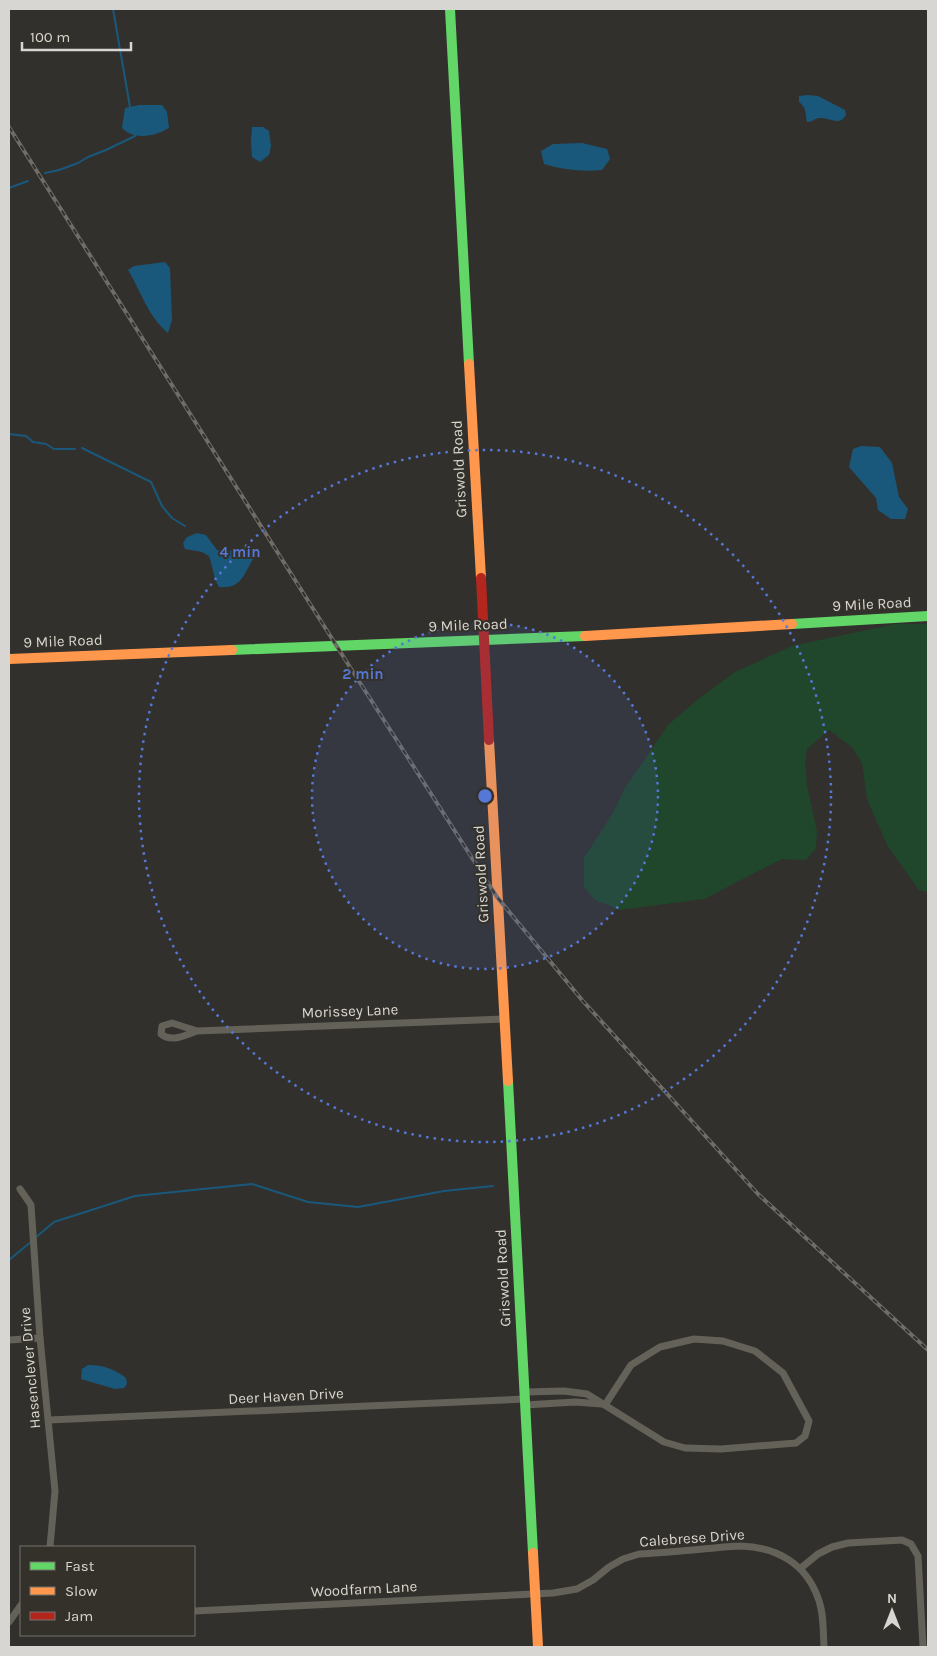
<svg xmlns="http://www.w3.org/2000/svg" width="937" height="1656" font-family="Karla,sans-serif">
	<style>
		.green { fill: #20472c }
		.water { fill: #1a587b }
		.lines { fill: none; stroke-linecap: round; stroke-linejoin: round }
		.stream { stroke: #1a587b; stroke-width: 2 }
		.street { stroke: #636158; stroke-width: 7 }
		.fast { stroke: #63d668; stroke-width: 10 }
		.slow { stroke: #ff974d; stroke-width: 10 }
		.jam { stroke: #b3261e; stroke-width: 10 }
		.rail-casing { stroke: #6f6d68; stroke-width: 4 }
		.rail { stroke: #33312a; stroke-width: 2; stroke-dasharray: 5.5; stroke-linecap: butt }
		.ring { fill: none; stroke: #5577d6; stroke-width: 2.5; stroke-dasharray: 2.5 5 }
		.labels { text-anchor: middle; stroke-width: 4; stroke-linejoin: round; paint-order: stroke }
		.street-label { font-size: 15px; fill: #d8d6d2; stroke: #33312a }
		.centre { fill: #5577d6; stroke: #33312a; stroke-width: 2.5 }
		.ring-label { font-size: 15px; text-anchor: middle; font-weight: bold; fill: #5577d6; stroke: #33312a; stroke-width: 4; stroke-linejoin: round; paint-order: stroke }
	</style>
	<rect width="100%" height="100%" fill="#31302c"/>
	<path class="green" d="M895,624H928V892L919,890L888,847L867,799L862,763L852,747L829,730L807,749L805,763L807,785L817,832L816,848L806,860L782,859L704,899L620,910L595,900L584,887V858L613,813L625,788L668,725L697,700L735,672L792,646Z"/>
	<g class="water">
		<path d="M808,95L818,96L845,110L846,115C839,127 830,117 819,118C814,119 812,122 807,122C805,113 807,108 799,102V96Z"/>
		<path d="M139,105H162L167,112L169,128C155,136 135,141 122,128L125,108Z"/>
		<path d="M252,127H263L269,131L271,146L269,155L260,162L252,157L251,141Z"/>
		<path d="M582,143L607,149L610,159L602,170C582,172 564,170 544,164L541,151L553,144Z"/>
		<path d="M165,262L170,268L172,320L168,333C147,315 142,293 128,270L134,266Z"/>
		<path d="M861,446L880,447L892,463L899,497L908,509L905,519H891L878,510L876,498L849,467L853,449Z"/>
		<path d="M197,533L206,535L217,550L226,552L245,547L250,550L253,559C243,576 241,589 219,587C213,577 213,567 209,556L202,552L185,549L183,543L187,537Z"/>
		<path d="M88,1365C104,1365 114,1369 126,1378L127,1384L124,1388L115,1389L81,1379L82,1369Z"/>
	</g>
	<g class="lines">
		<g class="stream">
			<path d="M113,9L130,107"/>
			<path d="M45,173L59,170L78,163L88,157L106,150L135,136V134"/>
			<path d="M9,188L28,181"/>
			<path d="M9,434L26,436L33,442L46,444L54,449H75"/>
			<path d="M82,448L151,482L162,506L172,518L185,526"/>
			<path d="M35,1238L54,1222L135,1196L252,1184L308,1202L358,1207L444,1191L493,1186"/>
			<path d="M9,1260L32,1241"/>
		</g>
		<g class="street">
			<path d="M197,1031L172,1023L162,1026L161,1034C172,1043 185,1035 197,1031L504,1019"/>
			<path d="M20,1189L31,1205L40,1338L55,1491L50,1547"/>
			<path d="M9,1340L40,1338"/>
			<path d="M525,1392L564,1391L587,1394L664,1442L685,1448L721,1449L796,1443L805,1436L809,1421L783,1373L755,1351L723,1341L694,1339L660,1347L631,1365L605,1405"/>
			<path d="M525,1405L575,1402L602,1404"/>
			<path d="M49,1420L525,1399"/>
			<path d="M801,1568L818,1554L832,1547L848,1543L902,1540L911,1544L918,1556L923,1647"/>
			<path d="M194,1611L553,1593L577,1589L593,1580L609,1567L623,1559L639,1554C660,1553 682,1551 703,1549C716,1548 729,1546 741,1546C777,1547 806,1564 818,1598C824,1613 823,1631 824,1647"/>
			<path d="M9,1622L21,1605"/>
		</g>
		<g class="fast">
			<path d="M450,9L469,364"/>
			<path d="M792,624L928,616"/>
			<path d="M232,650L585,636"/>
			<path d="M508,1081L533,1553"/>
		</g>
		<g class="slow">
			<path d="M469,364L481,578"/>
			<path d="M585,636L792,624"/>
			<path d="M9,659L232,650"/>
			<path d="M489,740L508,1081"/>
			<path d="M533,1553L538,1647"/>
		</g>
		<path class="jam" d="M481,578L489,740"/>
		<g class="rail-casing">
			<path id="rail" d="M9,127L348,664L497,897L582,1000L758,1194L928,1350"/>
		</g>
		<use href="#rail" class="rail"/>
	</g>
	<circle cx="485" cy="796" r="173" fill="#5577d6" fill-opacity=".12"/>
	<g class="ring">
		<circle cx="485" cy="796" r="173"/>
		<circle cx="485" cy="796" r="346"/>
	</g>
	<g class="labels">
		<g class="street-label">
			<text transform="translate(459 469) rotate(-93)" y="5">Griswold Road</text>
			<text transform="translate(872 604) rotate(-3)" y="5">9 Mile Road</text>
			<text transform="translate(468 625) rotate(-2)" y="5">9 Mile Road</text>
			<text transform="translate(63 641) rotate(-2)" y="5">9 Mile Road</text>
			<text transform="translate(481 874) rotate(-93)" y="5">Griswold Road</text>
			<text transform="translate(350 1011) rotate(-2)" y="5">Morissey Lane</text>
			<text transform="translate(503 1278) rotate(-93)" y="5">Griswold Road</text>
			<text transform="translate(30 1368) rotate(-95)" y="5">Hasenclever Drive</text>
			<text transform="translate(286 1396) rotate(-3)" y="5">Deer Haven Drive</text>
			<text transform="translate(692 1538) rotate(-4)" y="5">Calebrese Drive</text>
			<text transform="translate(364 1589) rotate(-3)" y="5">Woodfarm Lane</text>
		</g>
	</g>
	<circle cx="485" cy="796" r="8" class="centre"/>
	<g class="ring-label">
		<text x="240" y="557">4 min</text>
		<text x="363" y="679">2 min</text>
	</g>
	<rect width="937" height="1656" fill="none" stroke="#d8d6d2" stroke-width="20"/>
	<rect x="20" y="1546" width="175" height="90" fill="#33312a" stroke="#75736d"/>
	<rect x="30" y="1562" width="25" height="8" fill="#63d668" stroke="#75736d"/>
	<text x="65" y="1571" font-size="15" fill="#d8d6d2">Fast</text>
	<rect x="30" y="1587" width="25" height="8" fill="#ff974d" stroke="#75736d"/>
	<text x="65" y="1596" font-size="15" fill="#d8d6d2">Slow</text>
	<rect x="30" y="1612" width="25" height="8" fill="#b3261e" stroke="#75736d"/>
	<text x="65" y="1621" font-size="15" fill="#d8d6d2">Jam</text>
	<g transform="translate(892 1611)" stroke="#33312a" stroke-width="4" paint-order="stroke">
	<path d="M0-4L9 19L0 12L-9 19Z" fill="#d8d6d2"/>
	<text y="-8" font-size="14" font-weight="bold" text-anchor="middle" fill="#d8d6d2">N</text>
	</g>
	<path d="M22 42v8h109v-8" fill="none" stroke="#d8d6d2" stroke-width="2.5"/>
	<text x="30" y="42" font-size="15" fill="#d8d6d2" stroke="#33312a" stroke-width="4" paint-order="stroke">100 m</text>
</svg>
